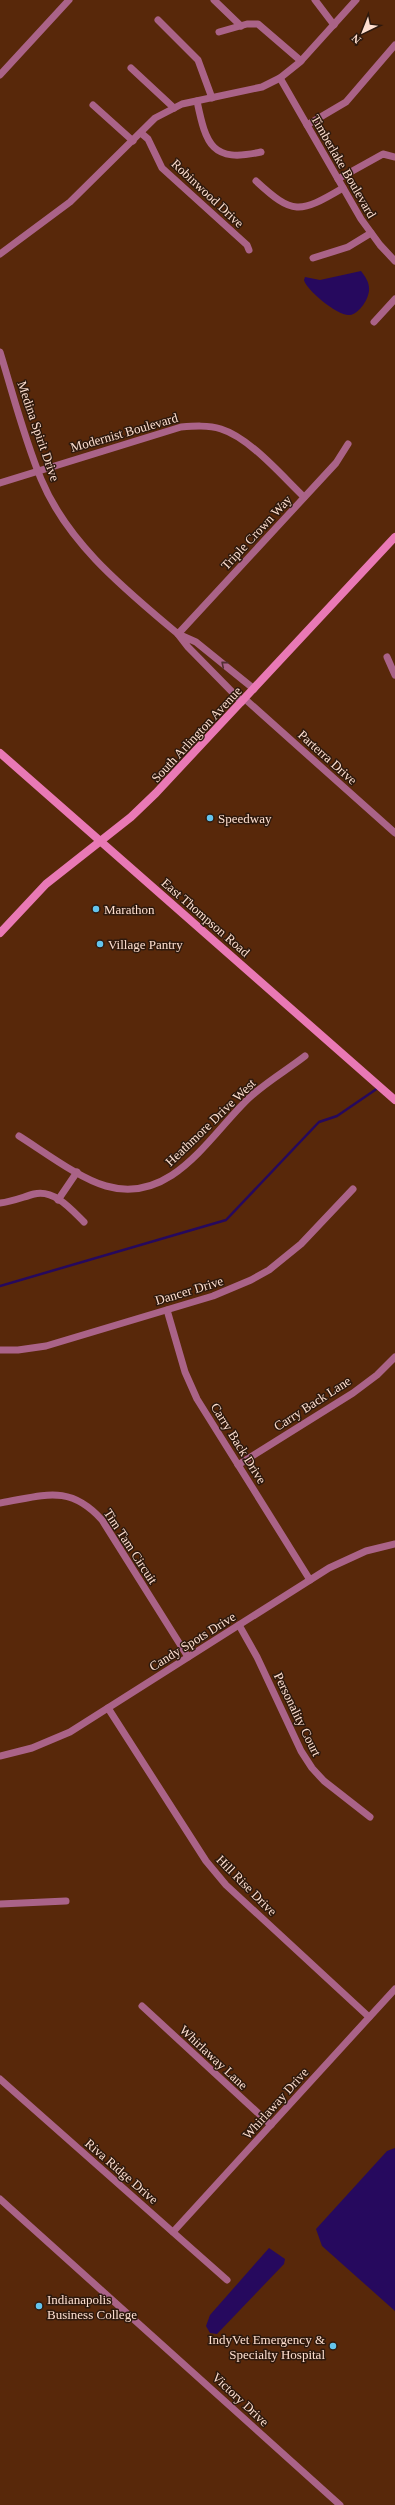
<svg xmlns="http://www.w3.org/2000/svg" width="395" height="2505" font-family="Georgia,serif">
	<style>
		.water { fill: #26095e }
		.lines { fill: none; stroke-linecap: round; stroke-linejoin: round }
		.stream { stroke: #26095e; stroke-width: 2.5 }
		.street { stroke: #aa6388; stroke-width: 7 }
		.secondary { stroke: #e979b5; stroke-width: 8 }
		.oneway { stroke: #532f32 }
		.poi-dot { fill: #64c5ee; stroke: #2e190d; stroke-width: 1.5 }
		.labels { text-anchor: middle; stroke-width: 3; stroke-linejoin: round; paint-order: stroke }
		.street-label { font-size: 13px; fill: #fedfd0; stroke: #2e190d }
		.poi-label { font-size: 13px; fill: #fedfd0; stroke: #2e190d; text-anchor: start }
	</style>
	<rect width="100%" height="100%" fill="#58280a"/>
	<g class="water">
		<path d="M361,271C365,276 369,282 369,288C370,298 359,314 350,315C339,317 306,290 304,280L305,277L320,280Z"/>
		<path d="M395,2148V2311L322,2246L316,2229L387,2151Z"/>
		<path d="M269,2248L285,2259L284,2264L217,2334L210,2333L206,2326L210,2315Z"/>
	</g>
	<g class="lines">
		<path class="stream" d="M0,1286L226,1220L319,1122L337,1116L378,1088"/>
		<g class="street">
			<path d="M214,0L241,26"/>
			<path d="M315,0L334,25"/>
			<path d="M158,20L198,60L212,98"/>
			<path d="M219,32L247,24H258L301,61"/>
			<path d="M131,68L174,108"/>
			<path d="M0,75L69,0"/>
			<path d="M280,78L361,219L380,245L395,261"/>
			<path d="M197,101C206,145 212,163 261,152"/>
			<path d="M93,105L133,141"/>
			<path d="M307,125L346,102L395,45"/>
			<path d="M141,133L148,139L162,168L247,245L249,250"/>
			<path d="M338,179L383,154L395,157"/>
			<path d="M256,181C293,215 299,214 343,188"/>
			<path d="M0,254L70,202L155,118L182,104L262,87L280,78L300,62L356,0"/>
			<path d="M313,258L348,247L371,233"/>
			<path d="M374,322L395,299"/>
			<path d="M0,352C13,394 24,438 41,479C68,544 126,590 178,634L336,463L348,444"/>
			<path d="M0,483L181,427C194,426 208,425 221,429C250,438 282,476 304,497"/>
			<path d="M387,657L395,675"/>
			<path d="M245,699L395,833"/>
			<path d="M242,702L188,647L178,634L196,642L254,689"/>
			<path d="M19,1136C43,1151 80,1179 106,1186C172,1205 209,1136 249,1098C266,1082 287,1070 305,1056"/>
			<path d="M58,1200L77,1172"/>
			<path d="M0,1203C11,1202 23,1197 34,1194C54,1189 71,1209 84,1222"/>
			<path d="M167,1310L185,1372L197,1399L310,1580"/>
			<path d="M0,1350H18L46,1346L213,1296L251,1280L269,1270L301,1244L353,1189"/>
			<path d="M238,1465L353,1393L377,1375L395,1357"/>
			<path d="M0,1503C43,1496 69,1483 102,1520L188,1657"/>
			<path d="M239,1625L257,1657L301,1751L312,1768L324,1781L370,1817"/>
			<path d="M108,1708L206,1861L226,1885L369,2017"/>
			<path d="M0,1756L32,1748L70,1732L329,1568L366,1551L395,1544"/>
			<path d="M0,1904L66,1901"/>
			<path d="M142,2006L271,2125"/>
			<path d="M0,2079L227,2280"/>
			<path d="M0,2199L340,2505"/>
			<path d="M173,2232L395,1989"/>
		</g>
		<g class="secondary">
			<path d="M0,753L395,1100"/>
			<path d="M0,933L46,884L131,817L156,793L395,537"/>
		</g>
	</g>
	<defs><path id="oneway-chevron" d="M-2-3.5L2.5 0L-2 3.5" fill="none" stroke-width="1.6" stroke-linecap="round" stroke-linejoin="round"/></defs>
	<use class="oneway" href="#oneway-chevron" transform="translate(224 664) rotate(-140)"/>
	<g class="poi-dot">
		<circle cx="210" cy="818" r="4"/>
		<circle cx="96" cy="909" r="4"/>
		<circle cx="100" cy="944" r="4"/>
		<circle cx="39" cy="2306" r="4"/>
		<circle cx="333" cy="2346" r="4"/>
	</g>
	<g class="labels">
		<g class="street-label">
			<text transform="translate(344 166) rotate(60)" y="5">Timberlake Boulevard</text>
			<text transform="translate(208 193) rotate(43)" y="5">Robinwood Drive</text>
			<text transform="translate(39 431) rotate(71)" y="5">Medina Spirit Drive</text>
			<text transform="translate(124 432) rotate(-16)" y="5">Modernist Boulevard</text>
			<text transform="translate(256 532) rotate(-47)" y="5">Triple Crown Way</text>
			<text transform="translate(196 734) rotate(-47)" y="5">South Arlington Avenue</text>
			<text transform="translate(328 757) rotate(42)" y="5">Parterra Drive</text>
			<text transform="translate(206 917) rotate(41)" y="5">East Thompson Road</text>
			<text transform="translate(210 1122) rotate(-44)" y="5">Heathmore Drive West</text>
			<text transform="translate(189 1290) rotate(-17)" y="5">Dancer Drive</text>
			<text transform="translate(312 1403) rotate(-33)" y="5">Carry Back Lane</text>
			<text transform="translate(239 1443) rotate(58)" y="5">Carry Back Drive</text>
			<text transform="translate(131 1546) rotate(57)" y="5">Tim Tam Circuit</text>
			<text transform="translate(192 1641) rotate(-32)" y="5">Candy Spots Drive</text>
			<text transform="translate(298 1714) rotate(64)" y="5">Personality Court</text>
			<text transform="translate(247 1885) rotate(45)" y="5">Hill Rise Drive</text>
			<text transform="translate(214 2057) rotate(43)" y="5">Whirlaway Lane</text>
			<text transform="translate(275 2103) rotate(-48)" y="5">Whirlaway Drive</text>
			<text transform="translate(122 2171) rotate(41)" y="5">Riva Ridge Drive</text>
			<text transform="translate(241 2399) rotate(43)" y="5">Victory Drive</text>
		</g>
		<g class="poi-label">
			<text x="218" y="823">Speedway</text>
			<text x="104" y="914">Marathon</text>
			<text x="108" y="949">Village Pantry</text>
			<text x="47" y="2304">Indianapolis<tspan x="47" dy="15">Business College</tspan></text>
			<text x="325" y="2344" text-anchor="end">IndyVet Emergency &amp;<tspan x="325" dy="15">Specialty Hospital</tspan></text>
		</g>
	</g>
	<g transform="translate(363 32) rotate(223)" stroke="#2e190d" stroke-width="3" paint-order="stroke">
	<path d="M0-3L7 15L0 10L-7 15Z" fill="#fedfd0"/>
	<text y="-6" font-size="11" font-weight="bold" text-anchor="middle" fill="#fedfd0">N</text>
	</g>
</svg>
